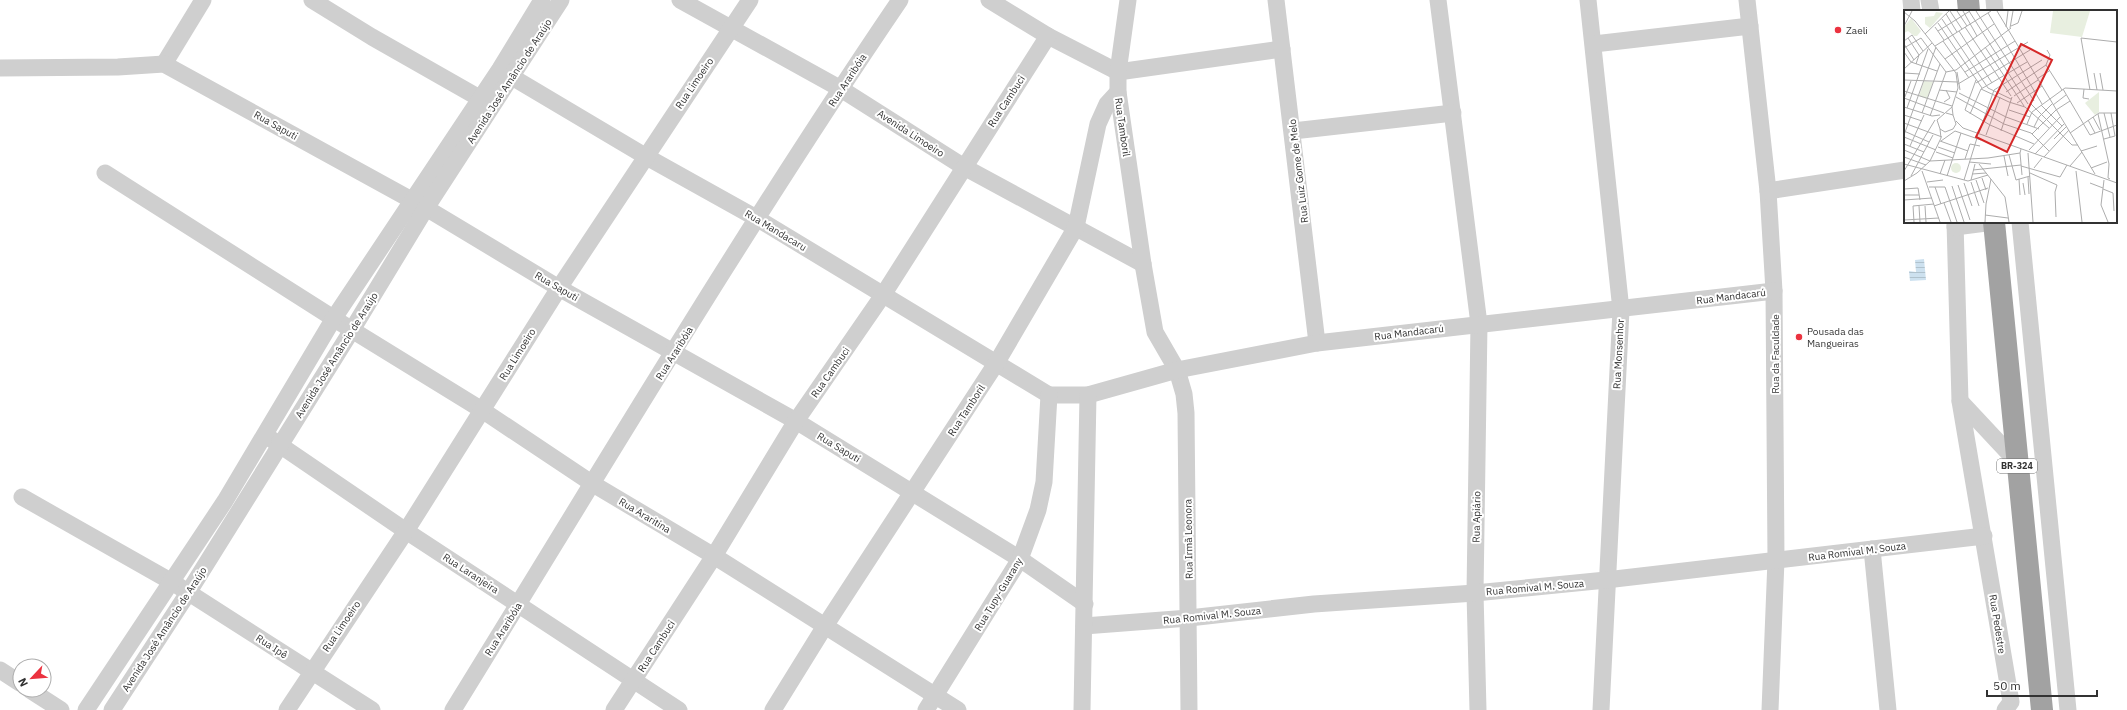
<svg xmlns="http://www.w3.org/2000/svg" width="2127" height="710" font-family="'IBM Plex Sans',sans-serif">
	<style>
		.water { fill: url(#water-rules) }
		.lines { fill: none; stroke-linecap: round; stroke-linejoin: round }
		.minor { stroke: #cfcfcf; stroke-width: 17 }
		.trunk { stroke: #a2a2a2; stroke-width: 22 }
		.poi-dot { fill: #eb323f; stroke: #fff; stroke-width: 1.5 }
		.labels { text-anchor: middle; stroke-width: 4; stroke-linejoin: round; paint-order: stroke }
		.shield { fill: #fff; stroke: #707070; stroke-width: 1 }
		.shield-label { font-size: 9px; font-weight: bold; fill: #323232 }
		.poi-label { font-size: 10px; fill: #323232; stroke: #fff; text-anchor: start }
		.street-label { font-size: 10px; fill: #323232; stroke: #fff }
		.inset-road { fill: none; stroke: #adadad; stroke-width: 1 }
		.view { fill: #d62828; fill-opacity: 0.15; stroke: #d62828; stroke-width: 2 }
		.inset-edge { fill: none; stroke: #323232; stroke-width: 2 }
	</style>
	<defs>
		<pattern id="water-rules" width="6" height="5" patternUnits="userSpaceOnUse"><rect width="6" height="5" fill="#cde1ef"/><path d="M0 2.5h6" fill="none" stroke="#b0c2cd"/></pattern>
	</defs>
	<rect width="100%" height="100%" fill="#fff"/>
	<path class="water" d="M1924,259L1926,280L1910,281L1909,271L1916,272L1915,260Z"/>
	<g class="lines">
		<g class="minor">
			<path d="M312,0L372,37L488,103"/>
			<path d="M680,0L841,89L964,167L1143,264"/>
			<path d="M989,0L1048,36L1118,72L1282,49"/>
			<path d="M1128,0L1118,72V92L1143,264L1155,332L1177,370L1184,394L1186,413L1189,710"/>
			<path d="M1276,0L1317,343"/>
			<path d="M1438,0L1479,324L1475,593L1478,710"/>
			<path d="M1588,0L1621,310L1601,710"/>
			<path d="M1747,0L1768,191L1774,291L1776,560L1770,710"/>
			<path d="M1911,0L1912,11"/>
			<path d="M1929,0L1931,11"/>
			<path d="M1994,0L1995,11"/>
			<path d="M1594,44L1750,26"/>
			<path d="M164,64L203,0"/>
			<path d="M0,68L118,67L164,64L426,208L559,288L796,421L1020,559L1085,604"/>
			<path d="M502,71L645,156L758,219L1049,395"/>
			<path d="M1293,131L1453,113"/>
			<path d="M105,173L352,330L482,410L593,484L714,556L958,710"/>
			<path d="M1768,191L1905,170"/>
			<path d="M1955,222L1960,401L2011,702L2005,710"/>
			<path d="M2020,222L2068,710"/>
			<path d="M1955,227L1994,222"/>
			<path d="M1049,395H1088L1177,370L1317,343L1774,291"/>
			<path d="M1960,401L2017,462"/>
			<path d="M271,439L406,531L679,710"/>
			<path d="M22,497L172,582L372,710"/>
			<path d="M1872,549L1888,710"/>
			<path d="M1084,626L1189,618L1314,604L1475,593L1606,580L1984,536"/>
			<path d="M0,670L20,683"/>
			<path d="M30,690L61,710"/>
			<path d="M86,710L225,501L334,318L500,69L542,0"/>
			<path d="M112,710L188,593L352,330L426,208L561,0"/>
			<path d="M287,710L406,531L559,288L750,0"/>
			<path d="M453,710C600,472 743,231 900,0"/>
			<path d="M614,710L714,556L796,421L883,295L1048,36"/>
			<path d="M773,710L825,626L997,362L1076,227L1098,124L1107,104L1118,92"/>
			<path d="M926,710L1020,559L1038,510L1044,482L1049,395"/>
			<path d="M1082,710L1088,395"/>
		</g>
		<g class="trunk">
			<path d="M1968,0L1969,11"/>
			<path d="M1994,222L2042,710"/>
		</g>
	</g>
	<g class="poi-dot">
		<circle cx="1838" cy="30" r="4"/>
		<circle cx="1799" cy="337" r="4"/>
	</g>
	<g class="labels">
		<rect class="shield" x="1997" y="459" width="40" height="14" rx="3"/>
		<g class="shield-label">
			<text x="2017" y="469">BR-324</text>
		</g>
		<g class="poi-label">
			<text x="1846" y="34">Zaeli</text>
			<text x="1807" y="335">Pousada das<tspan x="1807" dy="12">Mangueiras</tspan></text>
		</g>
		<g class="street-label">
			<text transform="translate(847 80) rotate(-57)" y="4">Rua Araribóia</text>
			<text transform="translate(509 81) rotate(-57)" y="4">Avenida José Amâncio de Araújo</text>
			<text transform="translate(694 83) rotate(-56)" y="4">Rua Limoeiro</text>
			<text transform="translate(1006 101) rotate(-57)" y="4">Rua Cambuci</text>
			<text transform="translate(276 125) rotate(29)" y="4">Rua Saputi</text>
			<text transform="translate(1123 127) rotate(82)" y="4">Rua Tamboril</text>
			<text transform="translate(911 133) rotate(33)" y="4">Avenida Limoeiro</text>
			<text transform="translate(1298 171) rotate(-97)" y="4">Rua Luiz Gome de Melo</text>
			<text transform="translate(776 230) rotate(31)" y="4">Rua Mandacaru</text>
			<text transform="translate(557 286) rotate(30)" y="4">Rua Saputi</text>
			<text transform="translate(1731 296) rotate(-7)" y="4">Rua Mandacarú</text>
			<text transform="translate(1409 332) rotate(-7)" y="4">Rua Mandacarú</text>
			<text transform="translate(674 353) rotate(-58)" y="4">Rua Araribóia</text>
			<text transform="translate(517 354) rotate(-58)" y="4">Rua Limoeiro</text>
			<text transform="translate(1618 354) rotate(-87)" y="4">Rua Monsenhor</text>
			<text transform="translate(1775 354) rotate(-90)" y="4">Rua da Faculdade</text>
			<text transform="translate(336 355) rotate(-58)" y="4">Avenida José Amâncio de Araújo</text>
			<text transform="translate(830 372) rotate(-55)" y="4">Rua Cambuci</text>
			<text transform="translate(966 410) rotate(-57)" y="4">Rua Tamboril</text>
			<text transform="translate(839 447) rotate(31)" y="4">Rua Saputi</text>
			<text transform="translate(645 515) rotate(31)" y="4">Rua Araritina</text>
			<text transform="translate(1476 517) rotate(-89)" y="4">Rua Apiário</text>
			<text transform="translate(1188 539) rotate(-91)" y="4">Rua Irmã Leonora</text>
			<text transform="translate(1857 551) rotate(-7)" y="4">Rua Romival M. Souza</text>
			<text transform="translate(471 573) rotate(33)" y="4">Rua Laranjeira</text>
			<text transform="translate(1535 587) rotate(-5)" y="4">Rua Romival M. Souza</text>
			<text transform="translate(998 594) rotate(-59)" y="4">Rua Tupy-Guarany</text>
			<text transform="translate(1212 615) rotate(-6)" y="4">Rua Romival M. Souza</text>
			<text transform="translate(1998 624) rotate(81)" y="4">Rua Pedestre</text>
			<text transform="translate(341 626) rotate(-56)" y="4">Rua Limoeiro</text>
			<text transform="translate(164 629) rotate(-57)" y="4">Avenida José Amâncio de Araújo</text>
			<text transform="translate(503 629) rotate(-58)" y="4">Rua Araribóia</text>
			<text transform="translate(272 646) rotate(33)" y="4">Rua Ipê</text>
			<text transform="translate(656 646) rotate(-57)" y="4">Rua Cambuci</text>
		</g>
	</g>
	<g transform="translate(1904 10)">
		<rect width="213" height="213" fill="#fff"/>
		<path d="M149,1H186L178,27L146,23ZM195,82V102L191,105L181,93Z" fill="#e8efe0"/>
		<path d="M32,2L39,3L26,18L21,14V7L30,6ZM7,8L17,21L13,26H10L4,21L0,23V17Z" fill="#e8efe0"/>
		<path d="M20,71L29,72L23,89L15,86Z" fill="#e8efe0"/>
		<path d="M47 158a5 5 0 1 1 10 0a5 5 0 1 1-10 0Z" fill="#e8efe0"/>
		<path class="inset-road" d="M46,1L58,19M53,1L63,16M59,1L73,26M65,1L124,94M72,1L130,91M93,1L191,164M0,2L11,11L52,63L54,78L48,97L49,105M84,3L138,94M42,4L53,22M38,9L84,78L107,89M34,13L78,78M0,16L8,1M107,16L114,13L118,1M31,17L40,30M61,17L107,86M102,17L104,1M106,18L109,1M34,21L66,1M55,21L88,73M21,24L45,1M4,28L15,45L12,54M0,31L8,25L19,41M39,31L65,68M0,34L10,50M31,36L87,1M81,37L120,96M0,38L17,28L42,62M0,42L7,52L33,61M41,49L90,14M142,55L158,80M0,59L28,33M42,62L52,60L107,18M53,62L56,80M61,62L111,31M0,63L16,64M190,63L193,80M196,63L199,80M133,69L145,61M0,70L54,72M72,70L61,100L86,115L130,134M72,73L126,40M54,74L124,32M77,79L105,92L121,97L145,118M159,79L186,125L213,115M180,79L179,88L185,89M35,80L53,82M186,80L177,28L213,32M0,81L48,96M102,82L142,55L146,45L143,40M55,83L102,107L135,119M110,86L134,70M52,87L100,114L127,123L145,141M0,88L40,103M0,89L7,71M40,92L46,88L42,80M113,93L138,76M126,93L168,135H174M137,95L158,116M149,95L162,85M0,97L28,106L36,105M3,98L24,39M105,100L126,107M18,103L36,54M42,103L49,105L52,114L49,119L41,122L36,119L33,110L48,97M200,103L206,127M66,104L77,79L123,52M194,104L205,154L204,168L206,169M0,105L18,111M26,106L42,62M189,107L196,120M184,110L191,123M52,111L59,118L213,173M0,113L38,127M123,114L128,102L161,78L213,81M130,117L135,107L148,94M0,121L25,132M97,121L108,87M75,123L90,80L138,50M166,123L195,103H213M128,124L152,100L166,91M0,125L32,37M82,125L96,87M0,127L32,140M150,129L163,116M200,129L211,126L207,103M36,131L64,141M37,131L51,121L77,130M0,134L20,142M6,136L20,105M34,137L51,143M0,140L26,151L84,148L116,143L117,139M125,140L156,107M177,141L193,136M32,142L49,148M116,143L118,165M124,143L129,212M131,144L160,114M105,145L112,170L126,166M100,146L104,166M0,147L22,155M140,147L165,120M61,149L66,134L76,136M65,152L87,154M0,154L64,171L84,165M75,154L101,187L105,212M117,156L156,167L163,155M166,156L178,142M130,158L138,148M187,158L203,152M69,160L117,155M0,161L31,110M18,161L36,212M172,161L178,212M126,163L153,175L151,182L152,207M36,164L41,150M68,164L82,163M7,166L29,125M43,166L57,123M124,167L125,184M78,168L82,180M115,169L116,185M60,170L73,128M67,170L71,154M72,170L80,193M200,170L197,195L204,212M0,171L13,163L26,151L37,128L36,119M23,172L39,170M67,172L75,196M60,173L68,196M119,173L121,185M186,173L199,178M54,175L66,210M48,176L60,212M25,177H41L53,212M31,177L37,194M0,179L14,178L16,190M199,179L209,183L210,201M0,185H15M0,190L28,188M40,193L47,212M9,196L30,194M9,196L10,212M15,196L16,212M21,196L22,212M30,196L84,178M81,205L104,208M0,210L35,208M81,212L82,194L87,169"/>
		<path class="view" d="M117,34L148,50L103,142L72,127Z"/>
		<rect width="213" height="213" class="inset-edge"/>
	</g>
	<g transform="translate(32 678) rotate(244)"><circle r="19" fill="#ffffff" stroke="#adadad"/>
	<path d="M0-3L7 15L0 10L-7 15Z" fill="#eb323f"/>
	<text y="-6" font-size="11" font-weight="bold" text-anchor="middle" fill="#323232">N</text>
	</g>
	<path d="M1987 690v6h110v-6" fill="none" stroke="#323232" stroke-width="2"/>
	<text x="1993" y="690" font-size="12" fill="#323232" stroke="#ffffff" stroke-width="3" paint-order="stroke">50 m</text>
</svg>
